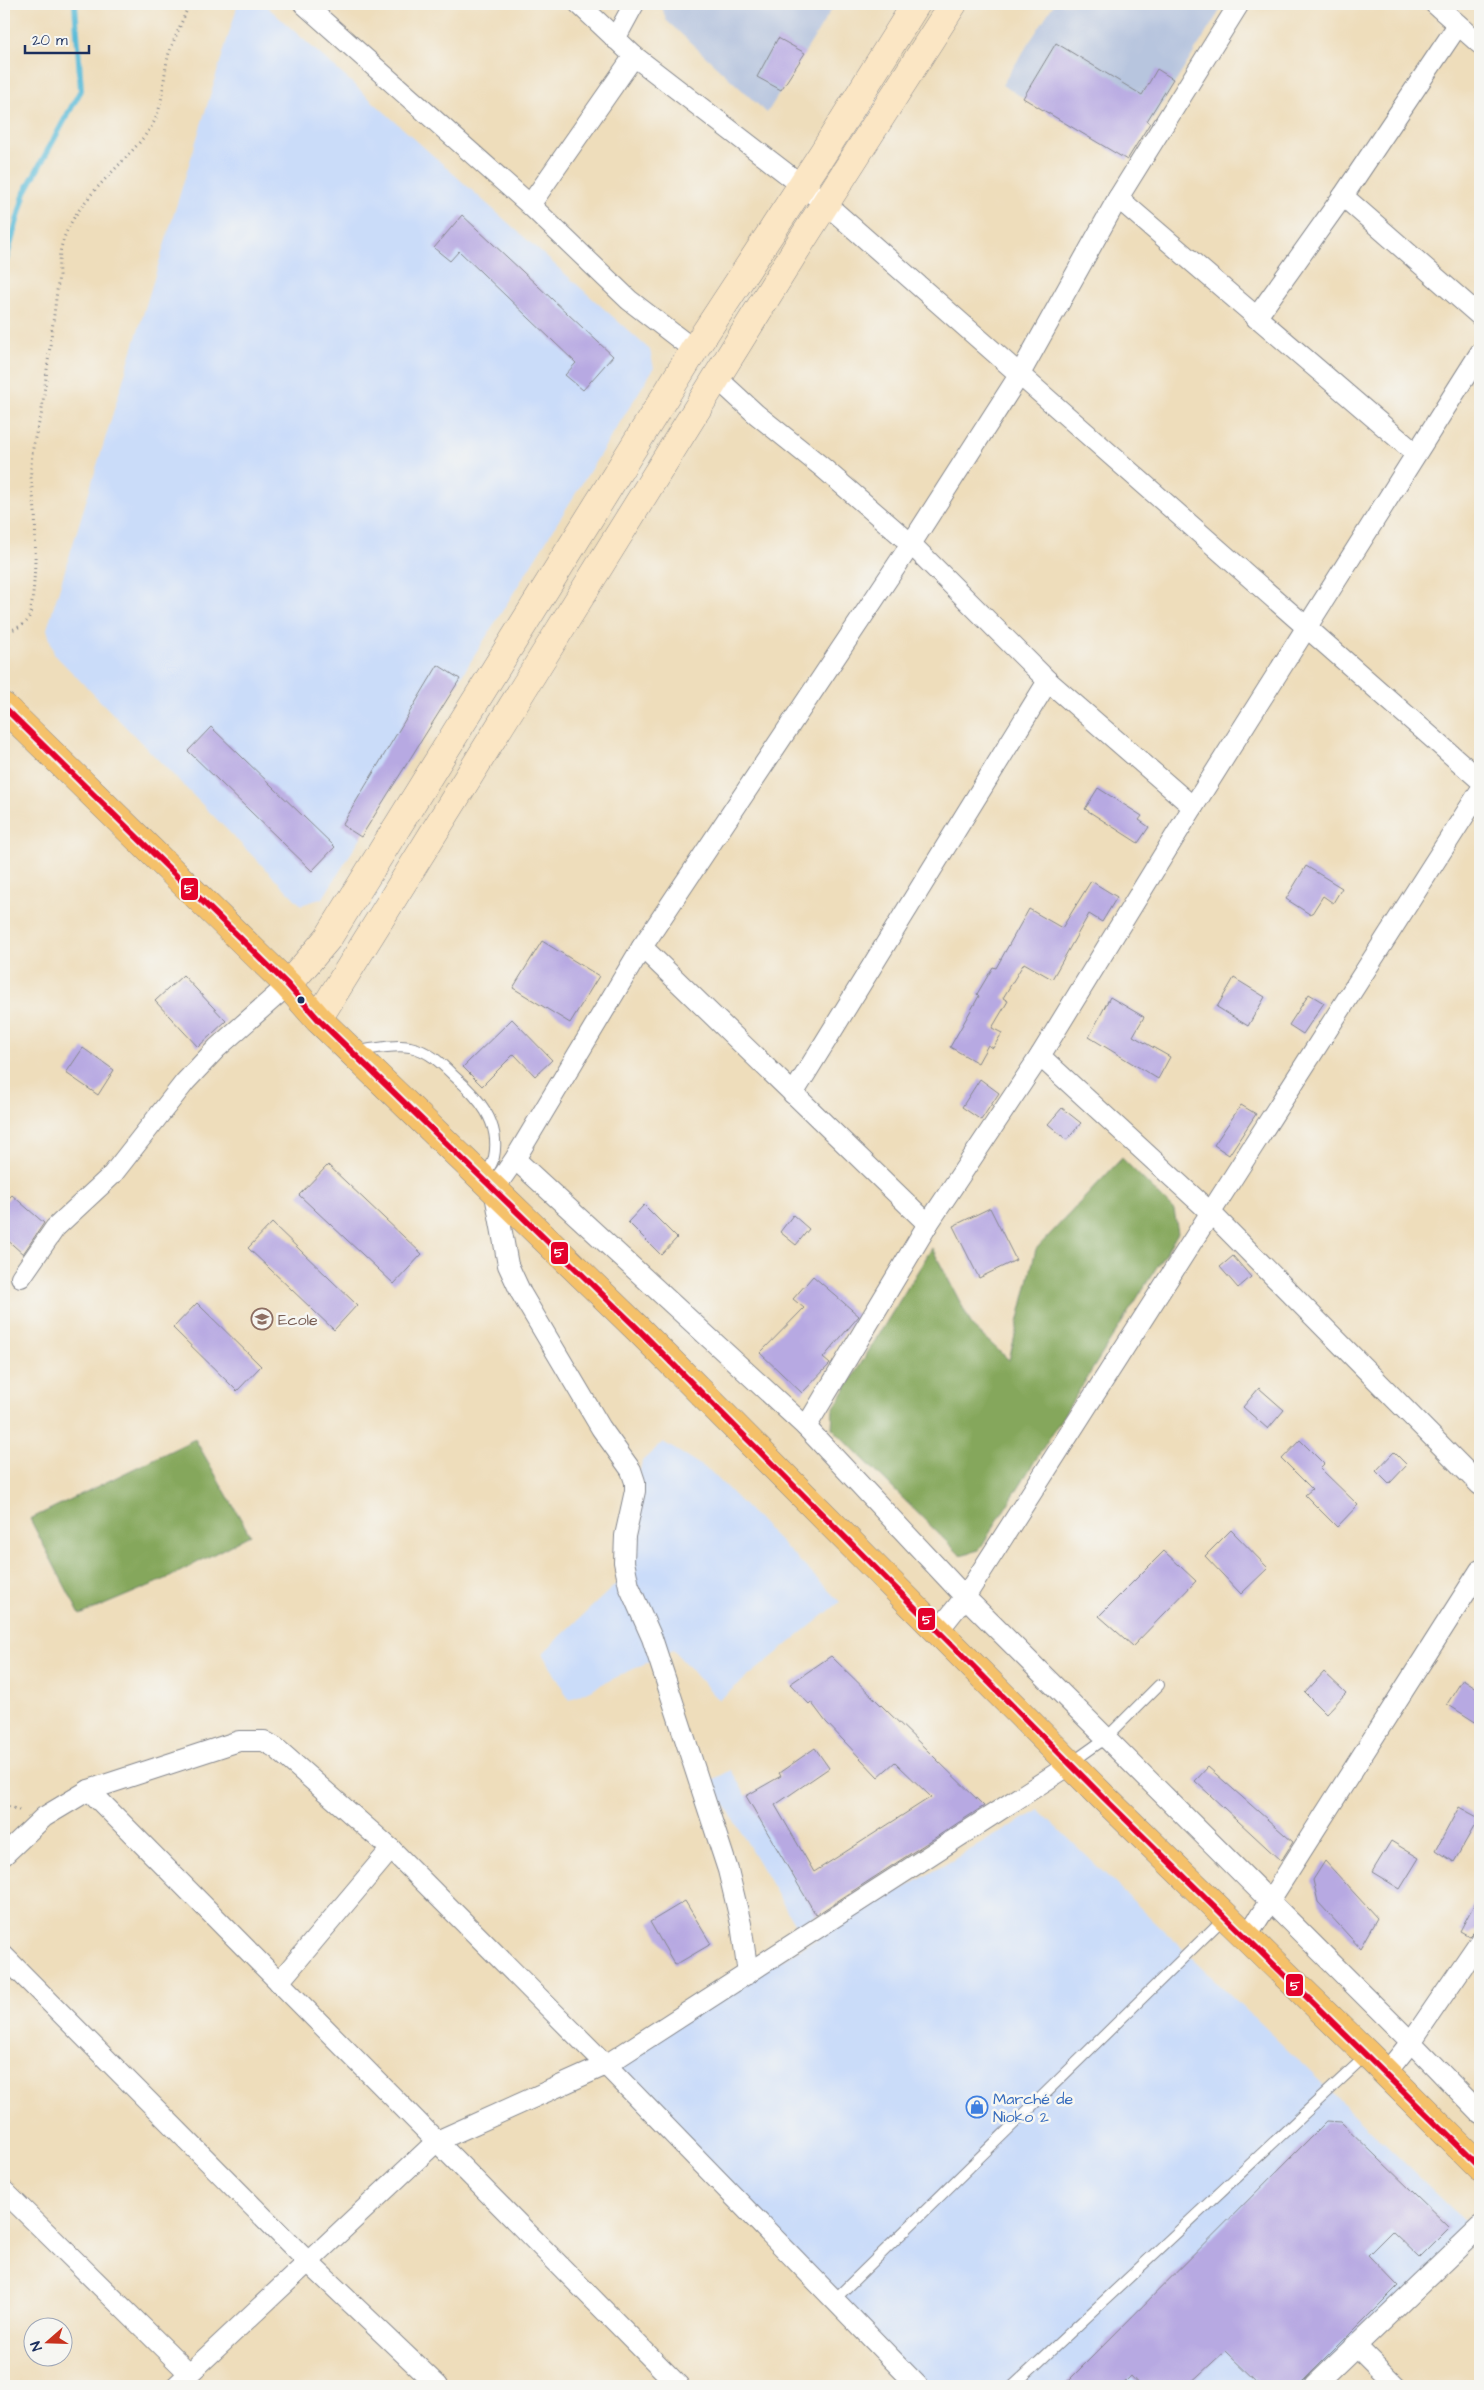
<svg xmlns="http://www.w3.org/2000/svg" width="1484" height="2390" font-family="'Architects Daughter',sans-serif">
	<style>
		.built { fill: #cadcf9 }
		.industrial { fill: #b7c5de }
		.forest { fill: #85a75c; stroke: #506b5d }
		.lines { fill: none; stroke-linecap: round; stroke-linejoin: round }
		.stream { stroke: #59bbd8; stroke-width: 6 }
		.building { fill: #b7a9e2 }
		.lane-casing { stroke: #84868c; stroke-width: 12 }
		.street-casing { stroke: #84868c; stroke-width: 22 }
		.secondary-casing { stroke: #84868c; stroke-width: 29 }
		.highway-casing { stroke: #84868c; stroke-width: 29 }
		.path { stroke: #84868c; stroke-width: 3; stroke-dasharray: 1 4; stroke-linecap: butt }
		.lane { stroke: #fff; stroke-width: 10 }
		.street { stroke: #fff; stroke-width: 20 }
		.secondary { stroke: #fbe6c4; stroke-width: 28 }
		.highway { stroke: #f5c16b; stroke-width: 28 }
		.bus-1-casing { stroke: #f6f6f2; stroke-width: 10 }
		.bus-1 { stroke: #e4002b; stroke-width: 6 }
		.bus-dot { fill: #1b2f5e; stroke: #f6f6f2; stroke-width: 2 }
		.labels { text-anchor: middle; stroke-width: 5; stroke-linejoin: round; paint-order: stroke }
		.education-label { font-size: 16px; fill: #785e54; stroke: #f6f6f2; text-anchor: start }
		.shop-label { font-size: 16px; fill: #366cbe; stroke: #f6f6f2; text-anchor: start }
		.line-badge { stroke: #f6f6f2; stroke-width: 2 }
		.badge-label { font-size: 14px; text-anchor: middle; font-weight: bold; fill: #fff }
	</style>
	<rect width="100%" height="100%" fill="#f6f6f2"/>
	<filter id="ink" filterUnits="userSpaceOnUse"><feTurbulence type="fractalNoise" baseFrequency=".02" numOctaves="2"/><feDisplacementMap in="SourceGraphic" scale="10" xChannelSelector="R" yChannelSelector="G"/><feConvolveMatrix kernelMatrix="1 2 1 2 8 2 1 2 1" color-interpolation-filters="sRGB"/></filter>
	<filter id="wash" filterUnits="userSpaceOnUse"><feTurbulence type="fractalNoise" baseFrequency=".0096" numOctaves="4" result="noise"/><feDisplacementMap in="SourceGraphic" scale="20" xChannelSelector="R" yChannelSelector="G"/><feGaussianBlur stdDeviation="1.12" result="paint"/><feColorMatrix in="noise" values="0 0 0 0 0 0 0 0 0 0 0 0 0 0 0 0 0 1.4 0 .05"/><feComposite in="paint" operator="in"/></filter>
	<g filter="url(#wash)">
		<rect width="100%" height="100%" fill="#edb"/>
		<g class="built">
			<path d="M238,4H264L650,350L654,368L323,898L301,905L54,654L47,629Z"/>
			<path d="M663,1442L710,1471L840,1602L719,1700L673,1650L569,1700L543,1653L634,1567L627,1533L642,1461Z"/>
			<path d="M731,1770L816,1915L797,1928L711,1781Z"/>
			<path d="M1039,1810L1477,2233L1322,2386H922L598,2066Z"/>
		</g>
		<g class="industrial">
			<path d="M663,4H835L767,113L666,20L662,7Z"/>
			<path d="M1054,4H1224L1127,160L1002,85Z"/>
		</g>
		<g class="forest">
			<path d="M1122,1158L1174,1210L1178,1233L979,1550L960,1555L832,1428L833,1409L932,1248L973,1327L1009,1360L1036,1249Z"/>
			<path d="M195,1439L250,1535L168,1578L80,1615L30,1519Z"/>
		</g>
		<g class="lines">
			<path class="stream" d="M4,267L25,192L81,90L75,4"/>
		</g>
		<g id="blocks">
			<g class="building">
				<path d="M778,38L805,53L781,90L757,77Z"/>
				<path d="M1056,43L1142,95L1157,69L1173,79L1147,121L1150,123L1127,160L1023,98Z"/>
				<path d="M462,215L613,356L583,390L565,375L576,363L459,251L450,261L434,248Z"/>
				<path d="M438,665L460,679L361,837L342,825Z"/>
				<path d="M211,727L335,847L312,871L188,751Z"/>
				<path d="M1098,788L1142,816L1139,820L1149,827L1138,843L1085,809Z"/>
				<path d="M1306,866L1342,888L1333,903L1323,896L1311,915L1286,899Z"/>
				<path d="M1091,881L1117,897L1102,922L1089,914L1052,979L1024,963L1003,998L1008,1001L992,1028L1002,1033L993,1048L988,1045L978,1063L950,1047L979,996L977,994L993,967L996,968L1029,909L1062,928Z"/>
				<path d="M542,941L599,976L570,1023L513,988Z"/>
				<path d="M183,975L226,1021L198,1047L155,1001Z"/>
				<path d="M1234,978L1265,997L1248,1026L1217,1007Z"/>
				<path d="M1309,994L1324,1003L1303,1034L1289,1025Z"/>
				<path d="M1110,997L1144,1017L1133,1036L1170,1057L1158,1079L1089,1037Z"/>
				<path d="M512,1019L552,1060L535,1076L514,1054L482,1086L463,1067Z"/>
				<path d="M83,1048L114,1070L98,1095L66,1073Z"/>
				<path d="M980,1079L999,1093L981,1120L962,1107Z"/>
				<path d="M1241,1105L1256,1114L1229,1155L1214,1145Z"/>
				<path d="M1062,1108L1081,1123L1067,1140L1048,1124Z"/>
				<path d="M328,1165L422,1254L394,1284L299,1195Z"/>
				<path d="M12,1195L44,1223L23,1254L4,1237V1203Z"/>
				<path d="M644,1205L677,1238L661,1255L628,1222Z"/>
				<path d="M990,1208L1016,1260L979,1278L953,1226Z"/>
				<path d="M793,1215L809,1229L796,1245L780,1232Z"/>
				<path d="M272,1223L357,1305L334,1330L248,1248Z"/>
				<path d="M1233,1256L1251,1277L1238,1288L1220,1267Z"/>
				<path d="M813,1276L859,1316L823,1358L830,1364L802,1393L760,1353L804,1308L793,1299Z"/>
				<path d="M197,1303L261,1366L237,1391L173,1328Z"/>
				<path d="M1259,1388L1284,1410L1268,1429L1243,1407Z"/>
				<path d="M1300,1440L1324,1464L1320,1468L1358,1505L1337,1527L1305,1495L1312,1489L1282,1459Z"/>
				<path d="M1394,1452L1407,1465L1389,1484L1376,1471Z"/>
				<path d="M1231,1530L1268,1568L1241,1594L1205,1556Z"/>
				<path d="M1164,1551L1196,1581L1133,1646L1099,1616Z"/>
				<path d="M831,1656L984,1806L816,1915L746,1796L781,1776L779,1773L815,1748L829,1768L775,1805L814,1872L931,1797L895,1762L878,1777L826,1722L811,1702L809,1704L790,1684Z"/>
				<path d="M1324,1672L1346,1693L1326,1714L1305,1693Z"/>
				<path d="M1463,1679L1480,1690V1725L1447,1704Z"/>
				<path d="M1208,1767L1293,1842L1281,1861L1195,1781Z"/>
				<path d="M1459,1807L1479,1818L1454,1862L1436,1850Z"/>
				<path d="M1391,1841L1419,1858L1400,1889L1372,1872Z"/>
				<path d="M1325,1861L1377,1918L1360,1948L1318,1902L1313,1880Z"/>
				<path d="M1480,1893V1929L1474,1931L1469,1936L1460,1931Z"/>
				<path d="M685,1901L711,1944L675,1965L650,1922Z"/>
				<path d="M1327,2121L1341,2122L1450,2228L1420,2258L1392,2231L1368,2255L1398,2286L1298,2386H1261L1225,2351L1187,2386H1140L1131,2376L1121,2386H1063Z"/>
			</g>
		</g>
	</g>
	<g filter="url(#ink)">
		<use href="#blocks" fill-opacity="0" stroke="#84868c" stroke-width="1"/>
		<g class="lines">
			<g class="lane-casing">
				<g id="lane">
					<path d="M357,1051C374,1049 393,1044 410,1047C429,1051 441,1063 454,1076C478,1097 501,1122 494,1157C493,1164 487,1171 483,1177"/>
					<path d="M1071,1763L1106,1738L1159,1685"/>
					<path d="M834,2300L1225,1917"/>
					<path d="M1013,2386L1367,2055"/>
				</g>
			</g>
			<g class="street-casing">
				<g id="street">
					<path d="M304,4L530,205L629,300L694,350"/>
					<path d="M579,4L634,56L826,204L1480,780"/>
					<path d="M1435,4L1480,44"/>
					<path d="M615,39L634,4"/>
					<path d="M1343,196L1480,316"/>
					<path d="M1118,198L1415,453"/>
					<path d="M530,205L634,56"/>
					<path d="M1256,318L1343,196L1458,25"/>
					<path d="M717,378L756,414L822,467L911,544L1048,681L1193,807"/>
					<path d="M642,947L928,1224"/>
					<path d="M1040,1056L1211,1213L1480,1485"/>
					<path d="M793,1094L1048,681"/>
					<path d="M515,1159L806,1427L965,1597L1411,2042L1480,2113"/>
					<path d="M21,1277L55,1228L112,1175L185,1082L217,1048L288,985"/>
					<path d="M806,1427L928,1224L1040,1056L1193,807L1480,353"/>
					<path d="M938,1631L965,1597L1480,791"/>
					<path d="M89,1790L679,2386"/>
					<path d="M4,1855L44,1817L89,1790L239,1741H264L276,1748L391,1849L606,2065L918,2386"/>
					<path d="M1246,1938L1480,1570"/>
					<path d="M4,1956L307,2261L438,2386"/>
					<path d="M748,1974L741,1924L728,1870L652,1638L629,1586L624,1562L625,1536L635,1491V1482L631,1470L601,1428L521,1293L508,1265L494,1189L515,1159L642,947L911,544L1020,374L1118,198L1239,4"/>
					<path d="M279,1982L391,1849"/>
					<path d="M1386,2073L1411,2042L1480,1941"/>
					<path d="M4,2191L189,2373"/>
					<path d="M1355,2345L1396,2386"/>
					<path d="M176,2386L437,2141L606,2065L1071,1764"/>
					<path d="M1314,2386L1480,2227"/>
				</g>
			</g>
			<g class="secondary-casing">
				<g id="secondary">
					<path d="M288,985L328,938L694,350L823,153L916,4"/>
					<path d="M318,1019L802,240L953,4"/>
				</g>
			</g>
			<g class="highway-casing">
				<path id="highway" d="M4,707L288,985L318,1019L638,1329L1102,1796L1367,2054L1480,2167"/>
			</g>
			<g class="path">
				<path d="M4,633C11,630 22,627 27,621C36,609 36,528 35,511C34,501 32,490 31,480C30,459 34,437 41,417L59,275C54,210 119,175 151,127C165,106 162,77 169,53C175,37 183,20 189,4"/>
				<path d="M4,1805L22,1811"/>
			</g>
			<use href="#lane" class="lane"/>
			<use href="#street" class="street"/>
			<use href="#secondary" class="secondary"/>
			<use href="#highway" class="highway"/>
			<g class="bus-1-casing">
				<path id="bus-1" d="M4,707L288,985L318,1019L638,1329L1102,1796L1480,2167"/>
			</g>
			<use href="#bus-1" class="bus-1"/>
		</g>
	</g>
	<defs>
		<g id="school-ring" transform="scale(1.125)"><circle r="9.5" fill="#f6f6f2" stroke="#8d6e63" stroke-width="1.5"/><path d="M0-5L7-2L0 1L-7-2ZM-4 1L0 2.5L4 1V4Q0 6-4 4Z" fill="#8d6e63"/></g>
		<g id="shop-ring" transform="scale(1.125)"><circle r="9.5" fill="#f6f6f2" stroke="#3f7fe0" stroke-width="1.5"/><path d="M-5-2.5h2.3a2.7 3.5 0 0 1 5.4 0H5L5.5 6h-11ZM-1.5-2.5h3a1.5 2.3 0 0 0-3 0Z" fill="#3f7fe0"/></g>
	</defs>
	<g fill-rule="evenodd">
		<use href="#school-ring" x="262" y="1319"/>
		<use href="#shop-ring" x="977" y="2107"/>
	</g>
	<circle class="bus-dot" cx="301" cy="1000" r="4.5"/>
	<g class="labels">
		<g class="education-label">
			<text x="278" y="1325">Ecole</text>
		</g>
		<g class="shop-label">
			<text x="993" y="2104">Marché de<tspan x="993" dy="18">Nioko 2</tspan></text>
		</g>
	</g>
	<g class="line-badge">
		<rect x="180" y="877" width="19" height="24" rx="5" fill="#e4002b"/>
		<rect x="550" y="1241" width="19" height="24" rx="5" fill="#e4002b"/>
		<rect x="917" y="1607" width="19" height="24" rx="5" fill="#e4002b"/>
		<rect x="1285" y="1973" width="19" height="24" rx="5" fill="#e4002b"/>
	</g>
	<g class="badge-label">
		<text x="189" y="893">5</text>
		<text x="559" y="1257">5</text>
		<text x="927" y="1624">5</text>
		<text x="1295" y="1990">5</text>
	</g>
	<rect width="1484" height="2390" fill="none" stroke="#f6f6f2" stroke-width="20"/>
	<g transform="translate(48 2342) rotate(250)"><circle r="24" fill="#f6f6f2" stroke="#9ea6b7"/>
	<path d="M0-4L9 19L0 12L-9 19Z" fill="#c8321e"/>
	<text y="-8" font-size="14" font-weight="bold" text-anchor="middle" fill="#1b2f5e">N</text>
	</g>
	<path d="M25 45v8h64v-8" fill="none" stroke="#1b2f5e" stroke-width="2.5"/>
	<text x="32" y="45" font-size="15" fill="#1b2f5e" stroke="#f6f6f2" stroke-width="4" paint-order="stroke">20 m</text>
</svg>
